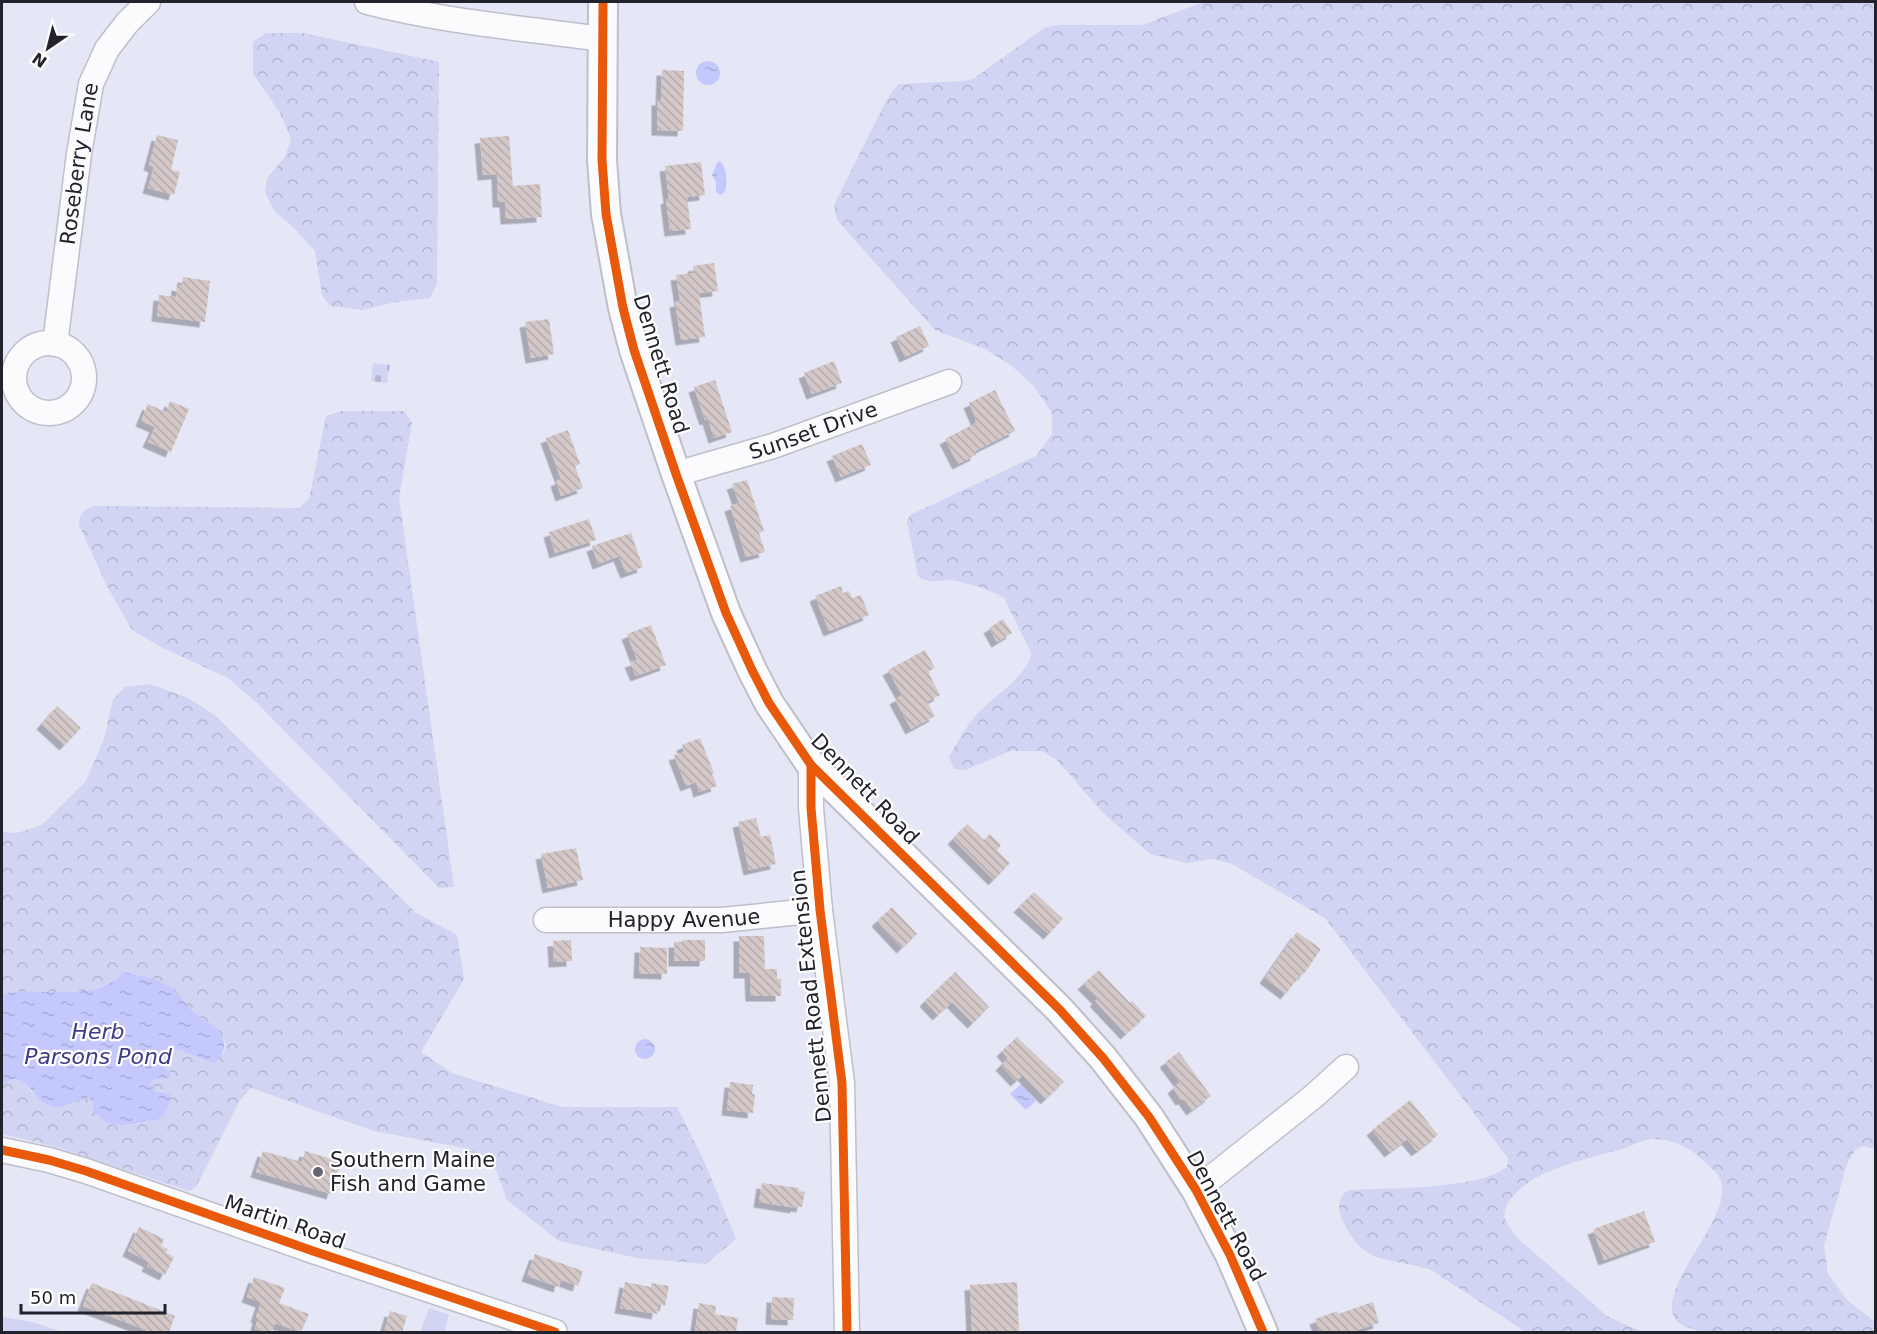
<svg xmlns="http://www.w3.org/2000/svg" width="1877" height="1334" font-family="'DejaVu Sans',sans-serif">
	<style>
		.forest { fill: url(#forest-crowns) }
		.cemetery { fill: url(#cemetery-stones) }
		.green { fill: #d1d4f2 }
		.water { fill: url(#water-ripples) }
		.building { fill: url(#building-back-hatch); filter: url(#shadow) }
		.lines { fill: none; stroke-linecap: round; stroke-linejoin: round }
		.minor-casing { stroke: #bebfcb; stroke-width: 27 }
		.tertiary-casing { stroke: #bebfcb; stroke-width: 32 }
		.minor { stroke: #fbfbfe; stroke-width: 24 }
		.tertiary { stroke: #fbfbfe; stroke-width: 28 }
		.cycleway-casing { stroke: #fff; stroke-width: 13 }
		.cycleway { stroke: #e8590c; stroke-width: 9 }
		.poi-dot { fill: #666773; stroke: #fff; stroke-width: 2 }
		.labels { text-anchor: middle; stroke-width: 4.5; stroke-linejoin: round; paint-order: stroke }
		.street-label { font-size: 21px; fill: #21222c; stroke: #fff }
		.poi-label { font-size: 21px; fill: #21222c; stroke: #fff; text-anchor: start }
		.water-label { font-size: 22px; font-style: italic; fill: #3e3b88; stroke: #fff }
	</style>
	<defs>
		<pattern id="forest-crowns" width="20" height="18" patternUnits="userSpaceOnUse" patternTransform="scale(1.5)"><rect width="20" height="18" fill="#d1d4f2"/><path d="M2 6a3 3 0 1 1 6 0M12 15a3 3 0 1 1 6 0" fill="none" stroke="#b3b6d0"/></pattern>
		<pattern id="cemetery-stones" width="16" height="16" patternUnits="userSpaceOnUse" patternTransform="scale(1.5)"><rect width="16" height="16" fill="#d1d4f2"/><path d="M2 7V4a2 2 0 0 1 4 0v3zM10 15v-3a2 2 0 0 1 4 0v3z" fill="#b3b6d0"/></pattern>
		<pattern id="water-ripples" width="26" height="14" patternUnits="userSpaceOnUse" patternTransform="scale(1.5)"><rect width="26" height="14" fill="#c4c8fc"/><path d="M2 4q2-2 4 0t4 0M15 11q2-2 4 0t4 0" fill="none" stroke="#a8acd8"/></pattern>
		<pattern id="building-back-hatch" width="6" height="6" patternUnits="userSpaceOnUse" patternTransform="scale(1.5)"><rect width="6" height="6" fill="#d4c7c8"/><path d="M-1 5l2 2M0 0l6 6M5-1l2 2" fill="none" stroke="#b6abac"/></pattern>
		<filter id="shadow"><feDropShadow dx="-5.5" dy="5.5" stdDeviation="0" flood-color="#0004"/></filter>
	</defs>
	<rect width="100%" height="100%" fill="#e5e7f6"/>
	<g class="forest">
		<path d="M1204,2H1875L1876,1149L1863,1146L1855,1150L1847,1164L1824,1245L1828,1274L1847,1300L1875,1322V1332H1705C1691,1329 1672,1326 1672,1308C1670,1273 1736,1210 1720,1179C1715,1169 1703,1161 1695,1153C1684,1145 1666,1138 1652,1139C1643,1140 1631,1146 1622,1149C1599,1155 1575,1161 1552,1170C1536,1176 1499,1198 1505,1219C1507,1224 1512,1230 1514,1235L1607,1316L1642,1332H1526L1431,1270C1389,1256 1364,1268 1342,1219C1337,1208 1338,1198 1348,1190C1386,1188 1479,1190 1507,1167L1508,1158L1325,918L1232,864L1213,859L1187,863L1150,854L1102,812L1058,761L1042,751H1010L965,770L954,769L949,757C958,741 968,723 981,710C999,693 1023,678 1032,655L1004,598C994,591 962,581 950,580C936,580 930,585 918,576L907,521L910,515L1036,456L1052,434V413L1033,385L1012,366L985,349L935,330L837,220L834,205L886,101L898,84L964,81L973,79L1044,28L1056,25H1142Z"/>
		<path d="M266,33H303L439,62L437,284L430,298L395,302L363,310L330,306L322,295L315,251L293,227L274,211L265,192L268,177L285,157L291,139L280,113L253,74V42Z"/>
		<path d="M342,411H404L412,423L399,498L454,887L439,888L256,702L228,678L159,646L132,630L107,586L79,525C79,514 84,510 93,506L299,508L309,499L326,416Z"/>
		<path d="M150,684L188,698L216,716L416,913L457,935L464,979L421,1052L452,1073L562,1107H677L705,1163L736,1239L706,1264L637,1258L559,1241L507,1200L496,1170L464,1148L374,1131L251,1088L239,1102L196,1187L189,1191L56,1147L2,1134V1085L8,1080L18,1079L24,1081L31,1092L64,1107L77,1099L89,1098L94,1104L125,1125C154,1118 157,1129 172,1098L163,1092L155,1091L150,1084L153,1080L168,1078L171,1074L154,1055L155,1051L179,1050L213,1063L224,1053L226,1044L213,1026L199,1017L185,1001L165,984L123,972C99,1005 36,985 2,994V832L17,833L42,825L86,781L104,739L113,699L125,687Z"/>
	</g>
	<path class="cemetery" d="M373,363L390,365L387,383L371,381Z"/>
	<g class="green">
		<path d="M429,1308L449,1315L444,1332H420Z"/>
		<path d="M2,1317L32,1322L63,1332H2Z"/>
	</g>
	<g class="water">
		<circle cx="708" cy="73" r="12"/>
		<path d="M720,161C728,170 727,181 725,192L720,195L716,192V182L712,175L717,163Z"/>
		<path d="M123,972C136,975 151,977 163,983C177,989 187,1005 197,1015C202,1019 208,1022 213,1025C227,1037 229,1053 213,1063L179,1050L155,1051L154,1056L171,1074L168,1078L153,1080L150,1083L155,1091L169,1094L172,1098L163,1116L156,1120L125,1125L107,1123L93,1111L94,1104L89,1098C74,1099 67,1108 57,1107C30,1105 28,1064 2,1085V994C36,985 99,1005 123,972Z"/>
		<circle cx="645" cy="1049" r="10"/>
		<path d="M1021,1084L1036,1101L1026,1110L1010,1094Z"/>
	</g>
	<g class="building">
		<path d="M662,70L684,71L683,131L657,130V100H661Z"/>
		<path d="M157,135L178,140L171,170L180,172L174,195L148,188L154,167L149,165Z"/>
		<path d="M509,136L513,186L540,184L542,217L506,219L505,202H498L497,174L483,175L480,138Z"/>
		<path d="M701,162L705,195L687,197L691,229L670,231L666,199L669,198L665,166Z"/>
		<path d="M714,263L718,291L699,293L705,337L681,340L675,302L680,301L676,275L694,273L693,266Z"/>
		<path d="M183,277L210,281L205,322L157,316L159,295L176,297L177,285L182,286Z"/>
		<path d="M549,319L554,354L531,358L525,322Z"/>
		<path d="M920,326L929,346L905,357L896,337Z"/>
		<path d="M834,361L842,383L812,394L804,373Z"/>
		<path d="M715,380L732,432L714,438L708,419L705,420L694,387Z"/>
		<path d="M995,390L1015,431L975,451L976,455L958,464L945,439L976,423L975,420L976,419L969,403Z"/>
		<path d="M170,401L189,409L171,452L148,442L155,427L141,421L148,404L166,412Z"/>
		<path d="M568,430L580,464L575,466L583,488L561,496L556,481L561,479L546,438Z"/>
		<path d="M862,444L871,465L841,477L832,456Z"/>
		<path d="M747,480L764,531L759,533L765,552L746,557L730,506L739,503L732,484Z"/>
		<path d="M589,519L596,540L555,553L549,532Z"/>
		<path d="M631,533L643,567L626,573L619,556L598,564L592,546Z"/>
		<path d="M841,586L843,593L849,591L852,598L861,595L869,615L829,631L815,596Z"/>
		<path d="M1003,619L1012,633L997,642L989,628Z"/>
		<path d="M651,625L666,665L636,676L630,662L637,660L627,634Z"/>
		<path d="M925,650L935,668L928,672L940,695L927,702L935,716L911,729L895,699L902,695L888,670Z"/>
		<path d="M57,706L81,728L65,745L42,724Z"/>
		<path d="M700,738L714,773L712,774L717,786L699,792L696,782L686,786L674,755L684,752L682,745Z"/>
		<path d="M756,818L761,837L770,835L776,864L749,870L738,822Z"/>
		<path d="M967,824L984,840L990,834L1001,845L997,850L1010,863L994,880L953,839Z"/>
		<path d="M576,848L583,880L548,888L541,854Z"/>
		<path d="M1034,892L1063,919L1049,934L1019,907Z"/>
		<path d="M892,907L917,934L902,948L877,921Z"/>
		<path d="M1297,932L1321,949L1303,975L1301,974L1286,994L1265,978Z"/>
		<path d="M739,936H764L765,969H777V979H781V996H751L750,973H739Z"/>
		<path d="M571,940L572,961L554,962L553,941Z"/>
		<path d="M682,940H705V961H674V942H682Z"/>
		<path d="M640,947L667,948V974L639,973Z"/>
		<path d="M1099,970L1130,1003L1132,1001L1146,1016L1126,1034L1095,1001L1098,999L1083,984Z"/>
		<path d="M955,972L989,1007L973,1023L952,1002L938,1015L925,1001Z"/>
		<path d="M1017,1037L1064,1082L1046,1099L1023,1075L1016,1081L1001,1065L1008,1058L1002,1051Z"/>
		<path d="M1179,1052L1211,1096L1192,1110L1184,1099L1181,1100L1173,1088L1180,1082L1165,1062Z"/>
		<path d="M730,1082L753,1085L752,1094H755L753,1113L727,1110Z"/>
		<path d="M1410,1100L1438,1135L1417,1151L1407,1139L1390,1152L1372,1130Z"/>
		<path d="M263,1151L302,1162L305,1151L341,1162L332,1194L256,1172Z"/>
		<path d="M762,1183L799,1188V1191L805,1192L802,1207L796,1206V1208L759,1202Z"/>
		<path d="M1644,1211L1655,1242L1604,1260L1593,1229Z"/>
		<path d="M139,1227L164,1239L161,1246L168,1249L166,1253L174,1257L165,1275L147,1266L149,1262L128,1251Z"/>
		<path d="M535,1254L583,1271L578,1286L561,1280L559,1287L527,1276Z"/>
		<path d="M254,1277L285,1288L279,1303L309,1314L301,1332L275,1323L271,1332L255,1329L258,1318L256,1317L261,1302L247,1297Z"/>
		<path d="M625,1282L651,1287V1283L669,1286L665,1306L659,1304L657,1314L620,1308Z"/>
		<path d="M1017,1282L1019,1331L972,1332L970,1285Z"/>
		<path d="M92,1283L175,1316L169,1332H151L83,1306Z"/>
		<path d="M772,1297L794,1298L793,1320L771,1319Z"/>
		<path d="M1373,1302L1379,1323L1351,1332H1320L1315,1319L1337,1311L1338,1314Z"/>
		<path d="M699,1303L716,1306L715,1314L738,1318L736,1332H695Z"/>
		<path d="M390,1311L407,1316L402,1332H384Z"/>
	</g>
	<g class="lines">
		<g class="minor-casing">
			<g id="minor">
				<path d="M367,2C444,22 523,28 602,39"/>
				<circle cx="49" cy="378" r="35"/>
				<path id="s1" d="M55,344L79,154L91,84L107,49L127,23L148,2"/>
				<path id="s2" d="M676,474L773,446L949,382"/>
				<path d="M811,765V808L820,910L842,1083L847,1332"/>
				<path id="s3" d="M546,920H722L820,910"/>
				<path d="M2,1150L49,1160L86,1171L313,1251L555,1332"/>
				<path d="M1196,1190L1314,1096L1346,1067"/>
			</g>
		</g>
		<g class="tertiary-casing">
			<path id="tertiary" d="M603,2L602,160L606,214L623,308L634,350L676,474L726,613L752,670L769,703L811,765L1059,1009L1103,1058L1149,1117L1196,1190L1230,1255L1263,1332"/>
		</g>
		<use href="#minor" class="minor"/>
		<use href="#tertiary" class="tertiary"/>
		<g class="cycleway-casing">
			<g id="cycleway">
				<path d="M603,2L602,160L606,214L623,308L634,350L676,474L726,613L752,670L769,703L811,765L1059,1009L1103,1058L1149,1117L1196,1190L1230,1255L1263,1332"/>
				<path d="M811,765V808L820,910L842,1083L847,1332"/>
				<path d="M2,1150L49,1160L86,1171L313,1251L555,1332"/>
			</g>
		</g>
		<use href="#cycleway" class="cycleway"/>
	</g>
	<circle class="poi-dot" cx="318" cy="1172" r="6"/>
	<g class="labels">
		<g class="street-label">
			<text dy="7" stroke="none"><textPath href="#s1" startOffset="182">Roseberry Lane</textPath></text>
			<text transform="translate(661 364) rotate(73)" y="7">Dennett Road</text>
			<text dy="7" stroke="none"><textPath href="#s2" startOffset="144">Sunset Drive</textPath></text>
			<text transform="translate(865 789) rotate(46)" y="7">Dennett Road</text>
			<text dy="7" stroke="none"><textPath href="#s3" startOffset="138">Happy Avenue</textPath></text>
			<text transform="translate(811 996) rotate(-96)" y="7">Dennett Road Extension</text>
			<text transform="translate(1226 1216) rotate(62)" y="7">Dennett Road</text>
			<text transform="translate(285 1222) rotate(19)" y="7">Martin Road</text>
		</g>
		<g class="poi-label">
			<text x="330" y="1167">Southern Maine<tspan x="330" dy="24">Fish and Game</tspan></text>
		</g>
		<g class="water-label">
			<text x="98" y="1039">Herb<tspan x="98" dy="25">Parsons Pond</tspan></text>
		</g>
	</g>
	<rect width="1877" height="1334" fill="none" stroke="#21222c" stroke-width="6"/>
	<g transform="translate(48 48) rotate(215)" stroke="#ffffff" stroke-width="4.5" paint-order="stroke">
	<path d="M0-4.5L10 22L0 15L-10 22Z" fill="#21222c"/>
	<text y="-9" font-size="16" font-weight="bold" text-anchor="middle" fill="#21222c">N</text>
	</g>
	<path d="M21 1304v9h144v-9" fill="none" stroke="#21222c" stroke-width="3"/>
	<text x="30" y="1304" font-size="18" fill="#21222c" stroke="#ffffff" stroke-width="4.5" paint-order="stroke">50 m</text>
</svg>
